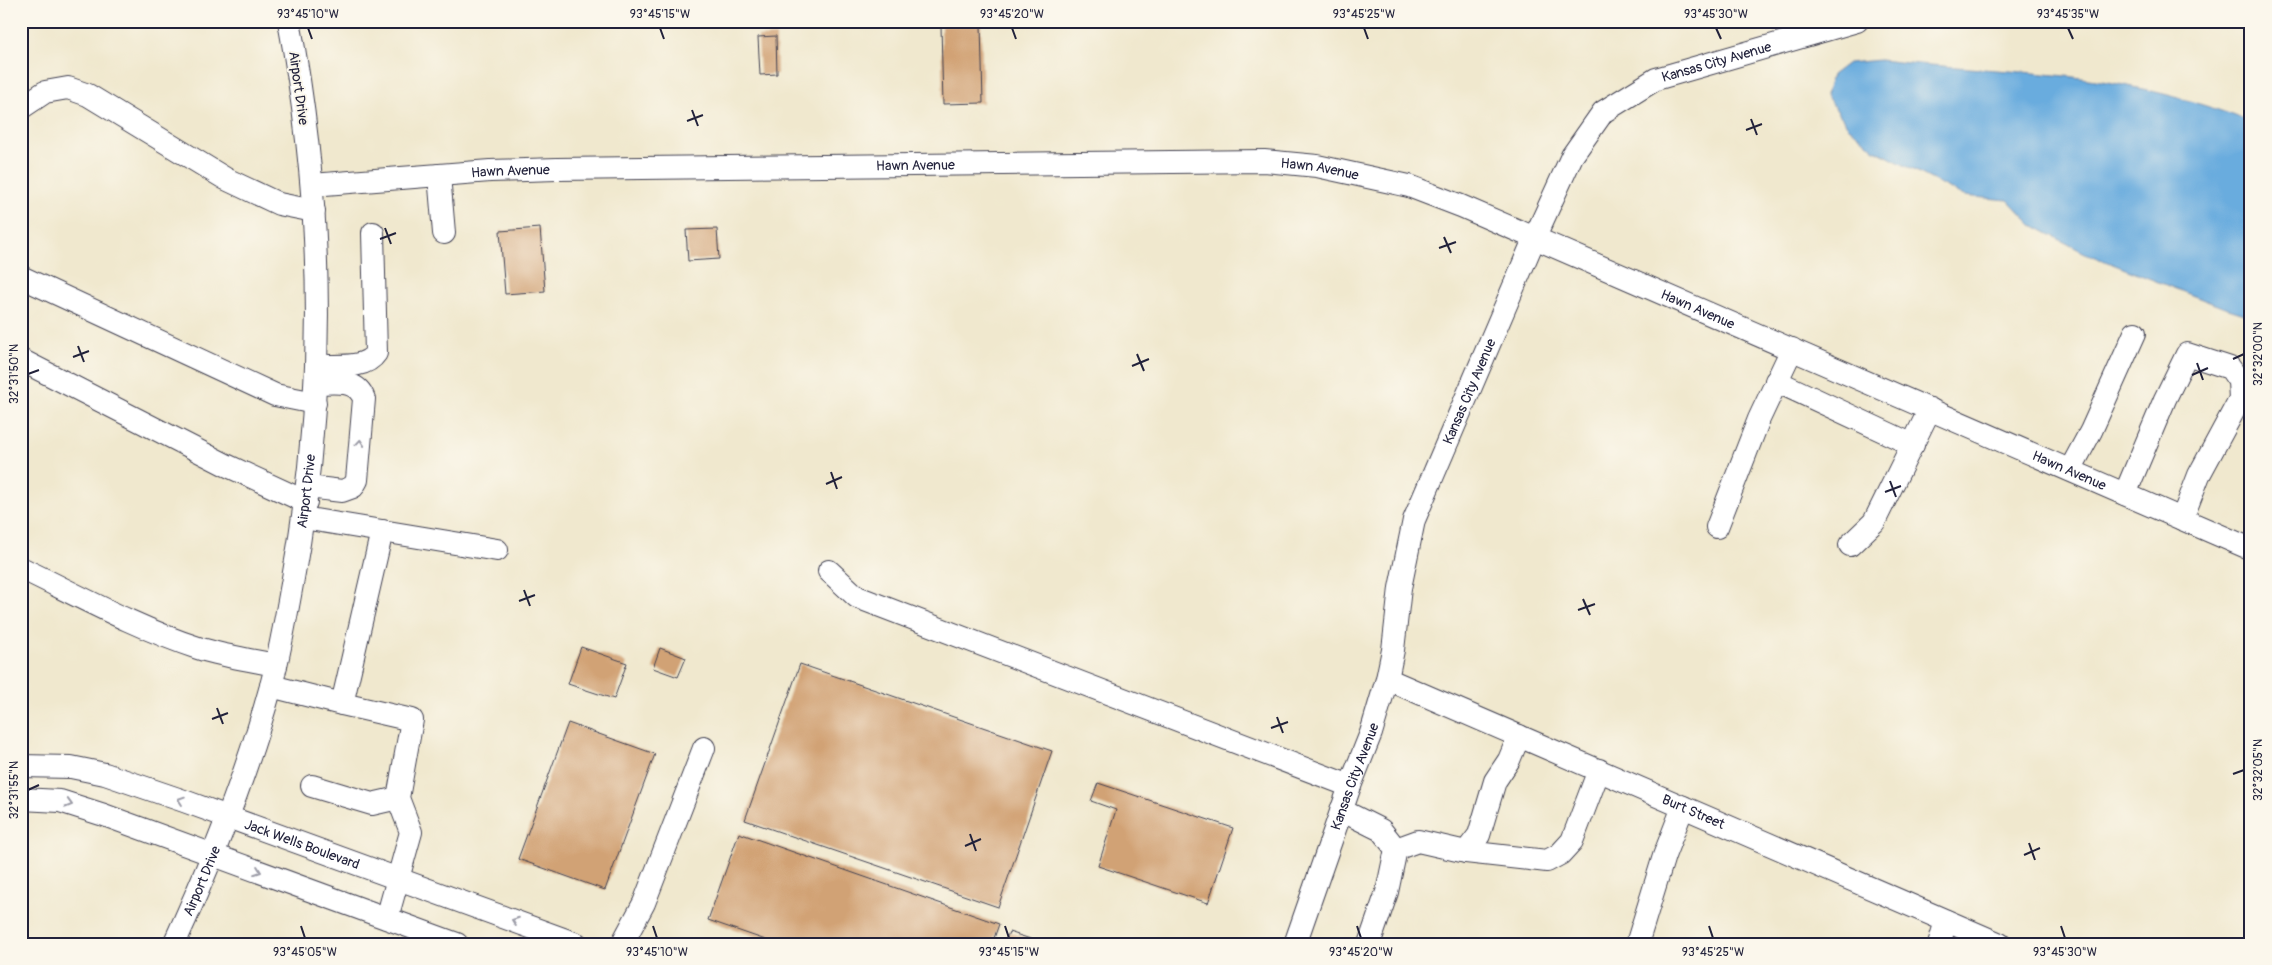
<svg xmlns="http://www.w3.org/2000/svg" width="2272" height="965" font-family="Pangolin,sans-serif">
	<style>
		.water { fill: #69acde; stroke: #46678c }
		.building { fill: #d1a275 }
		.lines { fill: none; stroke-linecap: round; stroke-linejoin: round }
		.minor-casing { stroke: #414051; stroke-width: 24 }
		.minor { stroke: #fff; stroke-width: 22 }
		.oneway { stroke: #9c9ca7 }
		.ticks { fill: none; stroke: #22223b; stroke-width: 2 }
		.labels { text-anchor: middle; stroke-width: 4; stroke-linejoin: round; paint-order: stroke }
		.street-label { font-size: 14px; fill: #22223b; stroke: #fbf7ec }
		.neatline { fill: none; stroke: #22223b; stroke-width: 2 }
		.ticks-label { font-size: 12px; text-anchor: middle; fill: #22223b }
	</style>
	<rect width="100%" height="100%" fill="#fbf7ec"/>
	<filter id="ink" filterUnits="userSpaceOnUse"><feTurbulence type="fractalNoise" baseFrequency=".02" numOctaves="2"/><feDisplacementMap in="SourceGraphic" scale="10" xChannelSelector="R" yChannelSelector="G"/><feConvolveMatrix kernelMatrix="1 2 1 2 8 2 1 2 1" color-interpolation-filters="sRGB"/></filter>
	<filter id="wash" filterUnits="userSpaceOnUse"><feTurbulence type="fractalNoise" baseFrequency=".0096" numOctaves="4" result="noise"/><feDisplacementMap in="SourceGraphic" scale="20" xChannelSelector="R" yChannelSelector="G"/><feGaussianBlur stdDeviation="1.12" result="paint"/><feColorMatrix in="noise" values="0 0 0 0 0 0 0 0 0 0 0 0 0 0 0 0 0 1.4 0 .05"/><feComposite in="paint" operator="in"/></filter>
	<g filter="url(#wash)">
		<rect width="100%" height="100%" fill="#f0e8ce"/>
		<path class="water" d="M1880,60C1938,67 1996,69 2055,75C2119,81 2191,98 2251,122V316L2222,307L2087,254L2032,225L2008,200L1964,196L1875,150L1847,125L1826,95L1832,75L1848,63Z"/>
		<g id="blocks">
			<g class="building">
				<path d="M981,25L983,103L943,104L941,26Z"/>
				<path d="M776,36L777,74L760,75L758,37Z"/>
				<path d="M540,228L545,291L505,294L500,231Z"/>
				<path d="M717,229L719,259L688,261L686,230Z"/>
				<path d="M581,647L627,663L614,699L568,684Z"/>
				<path d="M660,648L686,658L678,677L653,668Z"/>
				<path d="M800,664L1052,751L998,907L745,820Z"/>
				<path d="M568,723L655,754L605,890L518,859Z"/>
				<path d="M1098,783L1233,828L1208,903L1098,866L1116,810L1091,801Z"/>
				<path d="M739,833L999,924L992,944H777L708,920Z"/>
				<path d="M1009,932L1043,943V944H1004Z"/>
			</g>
		</g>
	</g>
	<g filter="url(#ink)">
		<use href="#blocks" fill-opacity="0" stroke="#414051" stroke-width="1"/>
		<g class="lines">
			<g class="minor-casing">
				<g id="minor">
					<path d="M21,108L45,92L68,88L88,95L226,179L279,204L314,211"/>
					<path d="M439,175L444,233"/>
					<path id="s1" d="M312,185L490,171L557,169L1264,161L1317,166L1409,186L1461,206L2251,549"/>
					<path d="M21,277L275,395L315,403"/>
					<path d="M21,360L226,465L306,502"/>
					<path d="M317,366C336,365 365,370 376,353L373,233"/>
					<path d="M1776,381L1913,445"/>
					<path d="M2070,470L2091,431L2135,333"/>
					<path d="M308,487L342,491L353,487L357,480L364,399C357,378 334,383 316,383"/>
					<path d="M2125,494L2165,399L2187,354L2230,368L2239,381L2240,399L2199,475L2182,519"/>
					<path d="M303,518L497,550"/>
					<path d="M1717,527L1759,419L1792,349"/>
					<path d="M1850,545L1874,522L1930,409"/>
					<path d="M21,568C79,596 137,628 198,648C223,656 250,660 276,665"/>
					<path d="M829,571L857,597L1350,786"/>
					<path id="s2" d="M1387,679L2000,944"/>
					<path d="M271,686L342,704L382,531"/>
					<path d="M342,704L412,720L398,798L411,832L387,918"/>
					<path id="s3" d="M21,766L71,767L105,774L184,801L577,944"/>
					<path d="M312,786L372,804L398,798"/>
					<path d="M21,799L60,801L104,815L457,944"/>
					<path d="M1341,810L1381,830L1396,849L1387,892L1369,944"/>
					<path d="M1396,849L1418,841L1466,852L1479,835L1495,781L1509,760L1519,736"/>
					<path d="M1466,852L1547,861L1560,854L1572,841L1599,770"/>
					<path id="s4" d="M174,944C212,861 247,774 271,686C280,652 286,618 292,584C327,397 324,207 289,21"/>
					<path d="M622,944L644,903L704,748"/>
					<path id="s5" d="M1295,944L1350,786L1371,733L1387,679L1393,650L1400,588L1414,520L1535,237L1572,156L1603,112L1656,79L1857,21"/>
					<path d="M1637,944L1664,856L1683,807"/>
					<path d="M1939,944L1946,921"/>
				</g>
			</g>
			<use href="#minor" class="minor"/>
		</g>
		<defs><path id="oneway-chevron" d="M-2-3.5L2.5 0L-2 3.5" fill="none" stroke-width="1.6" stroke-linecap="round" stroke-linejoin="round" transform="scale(1.25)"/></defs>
		<g class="oneway">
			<use href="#oneway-chevron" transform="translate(360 443) rotate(-85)"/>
			<use href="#oneway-chevron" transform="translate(181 800) rotate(-161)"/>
			<use href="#oneway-chevron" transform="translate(69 804) rotate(16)"/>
			<use href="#oneway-chevron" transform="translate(258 871) rotate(20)"/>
			<use href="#oneway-chevron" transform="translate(515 921) rotate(-160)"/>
		</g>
	</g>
	<path class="ticks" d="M308,28L312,39M660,28L664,39M1012,28L1016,39M1364,28L1368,39M1716,28L1721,39M2068,28L2073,39M692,110L698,126M1751,119L1757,135M687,121L703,115M1746,130L1762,124M385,228L391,244M1444,237L1451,253M380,239L396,233M1439,248L1456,242M78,346L84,362M1137,354L1144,371M73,357L89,351M2233,359L2244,354M2197,363L2203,380M1132,366L1149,359M28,374L39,370M2192,375L2208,368M831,472L837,489M1890,481L1896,497M826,484L842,477M1885,492L1901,486M524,590L530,606M1583,599L1590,615M519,601L535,595M1578,610L1595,604M217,708L223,724M1277,717L1283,733M212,719L228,713M1271,728L1288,722M2233,774L2244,770M28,790L39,785M970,834L976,851M2029,843L2035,860M965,846L981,839M2024,855L2040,848M301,926L305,938M653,926L657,938M1005,926L1009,938M1357,926L1361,938M1709,926L1713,938M2061,926L2065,938"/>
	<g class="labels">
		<g class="street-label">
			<text dy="5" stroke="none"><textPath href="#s5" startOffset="1018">Kansas City Avenue</textPath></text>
			<text transform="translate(299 88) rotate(82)" y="5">Airport Drive</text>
			<text dy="5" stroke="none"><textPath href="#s1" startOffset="604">Hawn Avenue</textPath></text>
			<text dy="5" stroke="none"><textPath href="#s1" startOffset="1009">Hawn Avenue</textPath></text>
			<text dy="5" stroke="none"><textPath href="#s1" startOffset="199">Hawn Avenue</textPath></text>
			<text dy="5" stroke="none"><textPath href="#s1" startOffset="1414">Hawn Avenue</textPath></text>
			<text dy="5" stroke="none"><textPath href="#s5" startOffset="582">Kansas City Avenue</textPath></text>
			<text dy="5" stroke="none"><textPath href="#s1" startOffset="1819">Hawn Avenue</textPath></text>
			<text dy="5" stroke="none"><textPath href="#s4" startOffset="474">Airport Drive</textPath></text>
			<text dy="5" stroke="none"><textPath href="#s5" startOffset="178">Kansas City Avenue</textPath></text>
			<text dy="5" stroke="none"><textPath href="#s2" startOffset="334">Burt Street</textPath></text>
			<text dy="5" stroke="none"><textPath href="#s3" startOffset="294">Jack Wells Boulevard</textPath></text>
			<text dy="5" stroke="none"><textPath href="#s4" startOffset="69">Airport Drive</textPath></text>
		</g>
	</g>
	<rect width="2272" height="965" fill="none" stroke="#fbf7ec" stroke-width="55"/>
	<rect x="28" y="28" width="2216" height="910" class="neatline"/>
	<g class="ticks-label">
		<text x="308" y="18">93°45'10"W</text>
		<text x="660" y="18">93°45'15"W</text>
		<text x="1012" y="18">93°45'20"W</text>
		<text x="1364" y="18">93°45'25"W</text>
		<text x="1716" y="18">93°45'30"W</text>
		<text x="2068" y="18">93°45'35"W</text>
		<text transform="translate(2258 354) rotate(-90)" y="4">32°32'00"N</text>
		<text transform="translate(14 374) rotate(-90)" y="4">32°31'50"N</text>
		<text transform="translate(2258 770) rotate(-90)" y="4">32°32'05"N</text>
		<text transform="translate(14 790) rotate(-90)" y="4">32°31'55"N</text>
		<text x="305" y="956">93°45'05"W</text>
		<text x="657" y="956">93°45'10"W</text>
		<text x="1009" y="956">93°45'15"W</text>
		<text x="1361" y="956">93°45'20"W</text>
		<text x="1713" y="956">93°45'25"W</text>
		<text x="2065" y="956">93°45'30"W</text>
	</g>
</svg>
